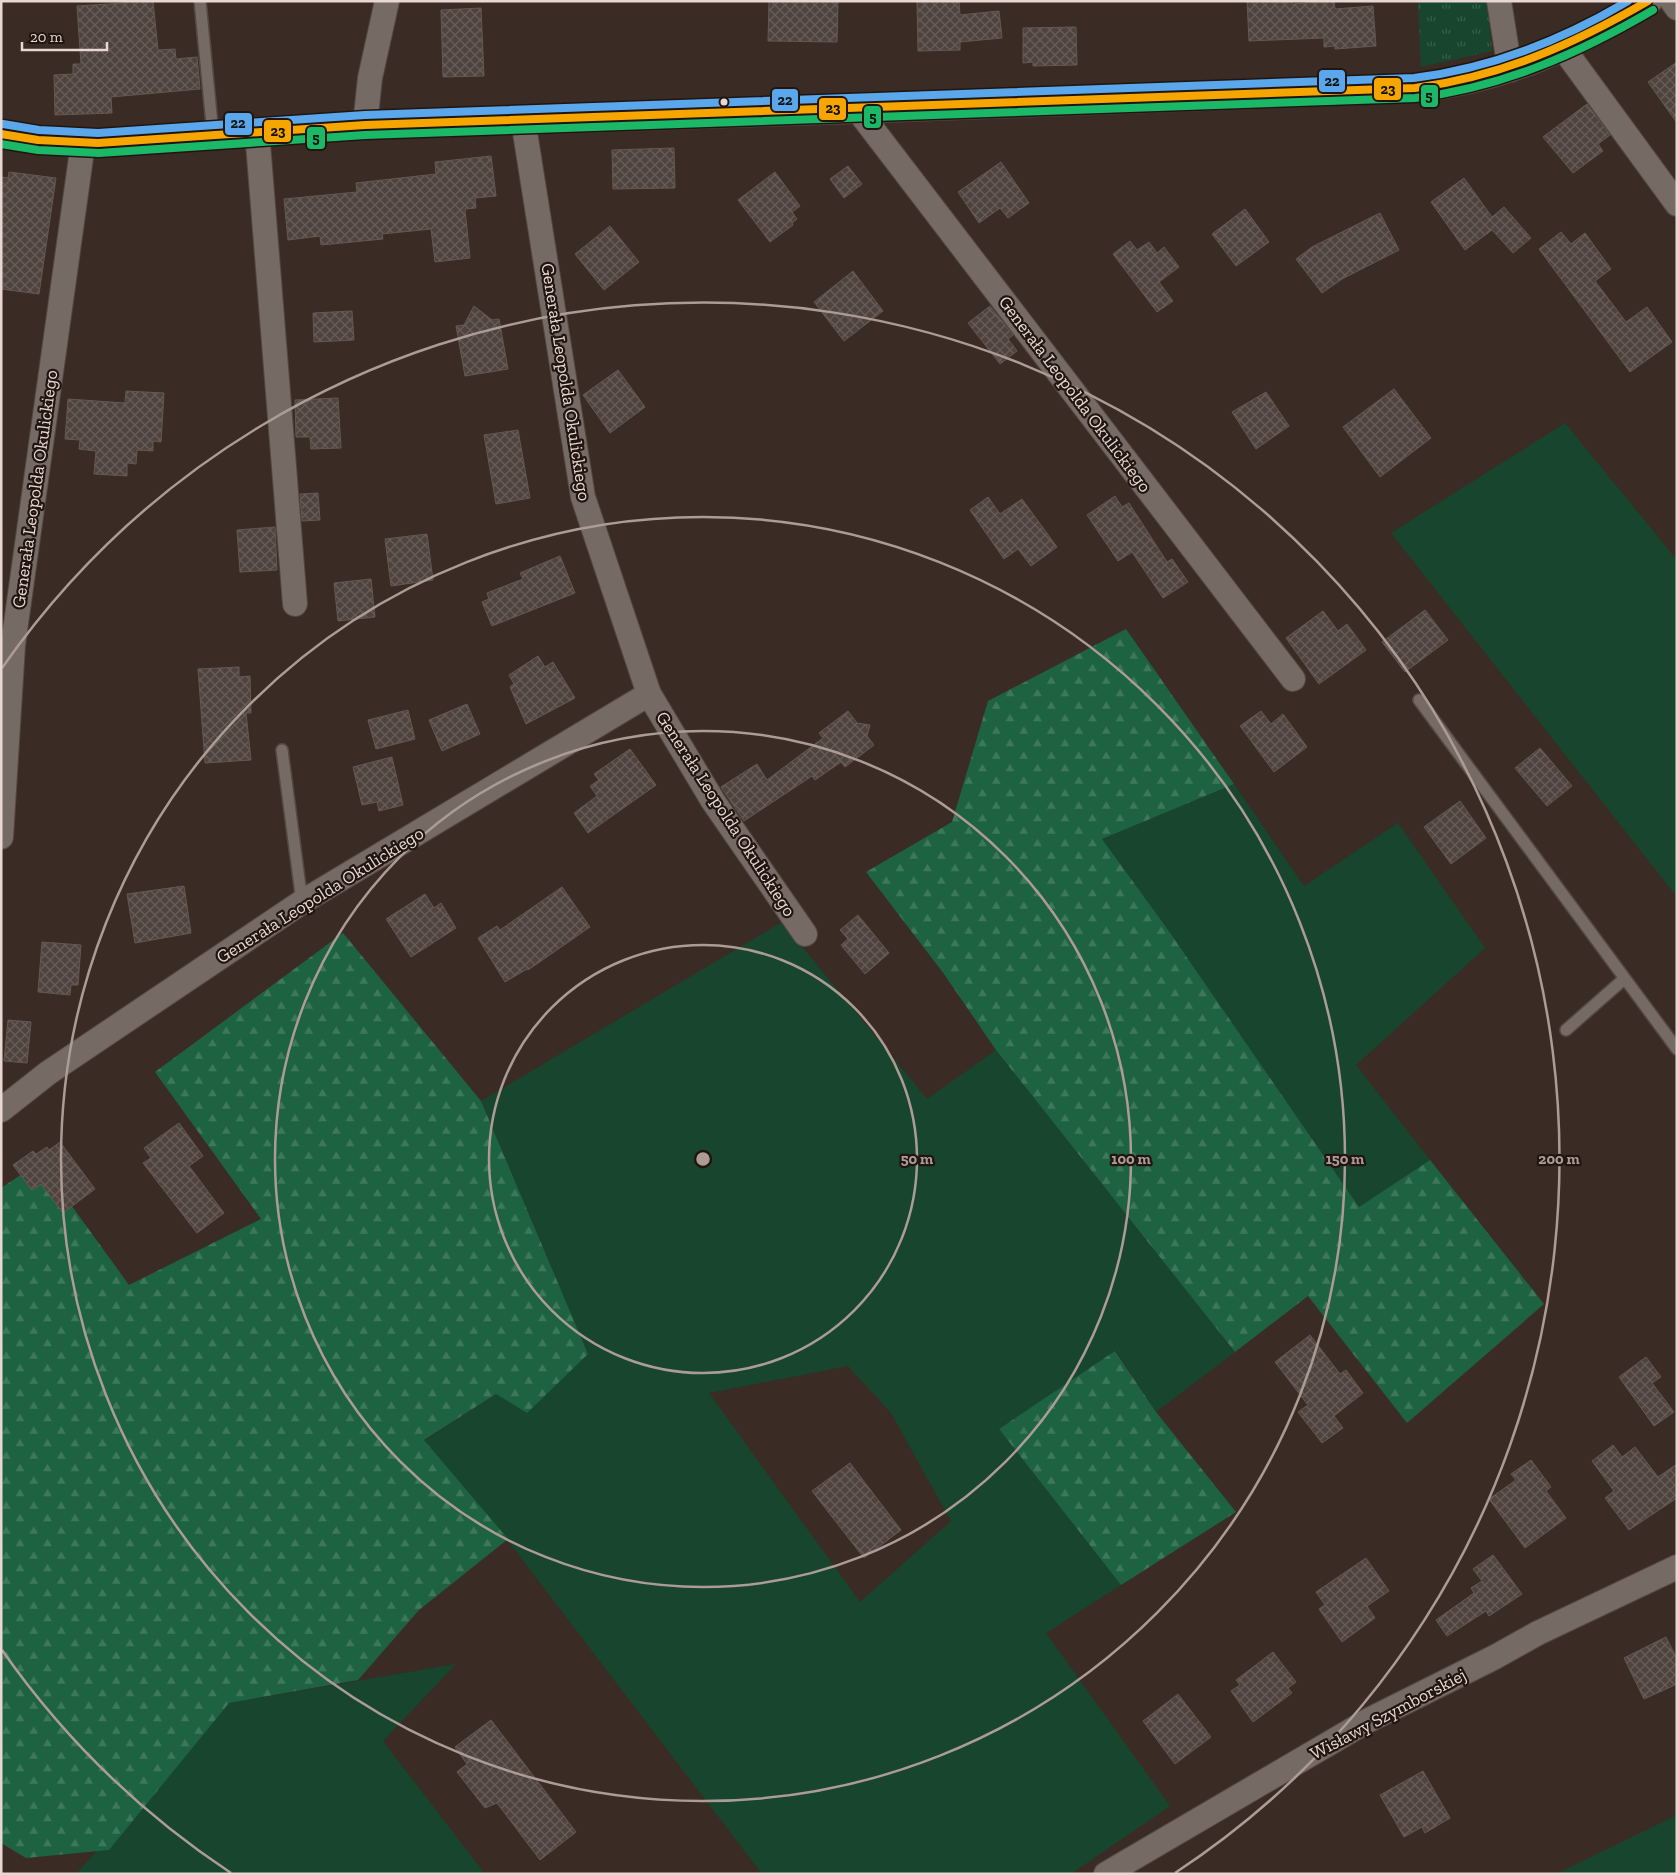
<svg xmlns="http://www.w3.org/2000/svg" width="1678" height="1875" font-family="'Zilla Slab',serif">
	<style>
		.grass { fill: #17452d; fill-rule: evenodd }
		.forest { fill: url(#forest-firs) }
		.park { fill: url(#park-tufts) }
		.building { fill: url(#building-cross-hatch); stroke: #645852 }
		.lines { fill: none; stroke-linecap: round; stroke-linejoin: round }
		.service-casing { stroke: #544842; stroke-width: 14 }
		.minor-casing { stroke: #544842; stroke-width: 26 }
		.tertiary-casing { stroke: #544842; stroke-width: 30 }
		.service { stroke: #766a65; stroke-width: 11 }
		.minor { stroke: #766a65; stroke-width: 24 }
		.tertiary { stroke: #766a65; stroke-width: 28 }
		.bus-1-casing { stroke: #201510; stroke-width: 11 }
		.bus-2-casing { stroke: #201510; stroke-width: 11 }
		.bus-3-casing { stroke: #201510; stroke-width: 11 }
		.bus-1 { stroke: #f7a600; stroke-width: 8 }
		.bus-2 { stroke: #1ab867; stroke-width: 8 }
		.bus-3 { stroke: #5aa8eb; stroke-width: 8 }
		.ring { fill: none; stroke: #ac9c95; stroke-width: 2.5 }
		.bus-dot { fill: #e9d8d1; stroke: #201510; stroke-width: 2 }
		.labels { text-anchor: middle; stroke-width: 4.5; stroke-linejoin: round; paint-order: stroke }
		.street-label { font-size: 18px; fill: #e9d8d1; stroke: #201510 }
		.centre { fill: #ac9c95; stroke: #201510; stroke-width: 2.5 }
		.ring-label { font-size: 15px; text-anchor: middle; font-weight: bold; fill: #ac9c95; stroke: #201510; stroke-width: 4.5; stroke-linejoin: round; paint-order: stroke }
		.line-badge { stroke: #201510; stroke-width: 2 }
		.pale-badge-label { font-size: 14px; text-anchor: middle; font-weight: bold; fill: #111 }
	</style>
	<defs>
		<pattern id="forest-firs" width="22" height="20" patternUnits="userSpaceOnUse" patternTransform="scale(1.25)"><rect width="22" height="20" fill="#1d6241"/><path d="M5 1l3.5 6h-7zM16 11l3.5 6h-7z" fill="#3e785b"/></pattern>
		<pattern id="park-tufts" width="24" height="20" patternUnits="userSpaceOnUse" patternTransform="scale(1.25)"><rect width="24" height="20" fill="#17452d"/><path d="M3 7l-1-3M5 7V3M7 7l1-3M15 17l-1-3M17 17v-4M19 17l1-3" fill="none" stroke="#395f4a"/></pattern>
		<pattern id="building-cross-hatch" width="8" height="8" patternUnits="userSpaceOnUse" patternTransform="scale(1.25)"><rect width="8" height="8" fill="#4e433d"/><path d="M0 0l8 8M0 8l8-8" fill="none" stroke="#685d58"/></pattern>
	</defs>
	<rect width="100%" height="100%" fill="#3a2c25"/>
	<g class="grass">
		<path d="M1565,423L1677,560V897L1391,533Z"/>
		<path d="M1234,784L1304,886L1398,823L1485,948L1356,1065L1430,1160L1359,1207L1166,927L1102,839Z"/>
		<path d="M782,922L927,1099L996,1050L1235,1352L1156,1412L1116,1351L999,1429L1121,1585L1046,1633L1170,1806L1071,1874H762L515,1550L424,1441L496,1394L588,1354L481,1101ZM848,1366L891,1413L951,1521L860,1602L709,1393Z"/>
		<path d="M456,1664L383,1741L485,1874H76L229,1703Z"/>
		<path d="M1677,1815V1874H1556Z"/>
	</g>
	<g class="forest">
		<path d="M1126,629L1234,784L1102,839L1166,927L1359,1207L1430,1160L1544,1304L1407,1423L1308,1296L1235,1352L996,1050L944,974L866,872L952,822L988,701Z"/>
		<path d="M343,933L481,1101L588,1354L527,1413L496,1394L424,1440L508,1539L419,1610L358,1680L229,1703L109,1850L26,1858L1,1843V1188L40,1162L129,1285L261,1219L155,1072Z"/>
		<path d="M1115,1351L1156,1412L1236,1512L1121,1585L999,1429Z"/>
	</g>
	<path class="park" d="M1418,1H1487L1492,51L1421,67Z"/>
	<g class="building">
		<path d="M124,1H153L158,50L175,49L176,59L197,57L200,89L111,97L112,113L55,115L54,75L73,74V64H81L77,6L124,3Z"/>
		<path d="M769,1H838L837,42L768,41Z"/>
		<path d="M917,1H959L960,15L999,11L1002,38L960,42V50L918,51Z"/>
		<path d="M1247,1H1292V4L1334,1L1335,9L1373,6L1376,46L1335,49V46L1324,47V38L1249,41Z"/>
		<path d="M481,8L484,76L443,77L441,10Z"/>
		<path d="M1076,27L1077,65L1033,66V62L1023,63V28Z"/>
		<path d="M1677,62V123L1648,82Z"/>
		<path d="M1587,104L1610,135L1598,144L1603,151L1573,173L1543,137Z"/>
		<path d="M674,148L675,188L613,189L612,150Z"/>
		<path d="M491,156L496,196L475,198L476,208L465,209L470,258L435,262L431,229L382,234L383,239L321,245L320,236L288,240L284,199L357,192L356,183L436,174L435,162Z"/>
		<path d="M1001,162L1029,203L1008,218L1000,208L979,223L958,192Z"/>
		<path d="M848,166L862,184L844,198L830,179Z"/>
		<path d="M9,172L56,178L39,294L1,289V177L8,178Z"/>
		<path d="M775,172L800,206L792,212L797,219L792,223L793,225L770,242L738,200Z"/>
		<path d="M1464,178L1492,217L1504,207L1531,238L1513,253L1492,230L1465,250L1431,202Z"/>
		<path d="M1245,209L1269,242L1236,266L1212,234Z"/>
		<path d="M1380,213L1399,250L1342,279L1322,293L1296,259L1312,247Z"/>
		<path d="M610,226L639,262L604,290L575,254Z"/>
		<path d="M1561,232L1571,244L1585,233L1611,269L1595,281L1626,322L1647,307L1672,342L1630,372L1539,249Z"/>
		<path d="M1130,241L1137,250L1149,242L1157,253L1164,247L1179,267L1159,282L1173,301L1157,312L1113,254Z"/>
		<path d="M853,271L883,311L844,341L814,302Z"/>
		<path d="M474,306L492,320L499,319L508,369L465,376L456,326L464,325Z"/>
		<path d="M990,306L1013,335L1008,339L1017,351L1000,364L968,323Z"/>
		<path d="M352,311L354,340L314,342L313,313Z"/>
		<path d="M618,370L645,407L610,433L583,395Z"/>
		<path d="M1394,389L1431,438L1380,477L1343,427Z"/>
		<path d="M126,391L164,393L161,442L153,441V451L137,450L136,464L127,463V476L94,474L96,451L79,449L80,440L65,439L68,399L125,403Z"/>
		<path d="M1266,392L1289,426L1256,449L1232,412Z"/>
		<path d="M338,398L341,448L311,449L310,437H296L295,400Z"/>
		<path d="M518,430L530,498L496,504L484,435Z"/>
		<path d="M318,493L320,520L302,521L300,494Z"/>
		<path d="M1115,496L1122,507L1129,503L1167,562L1172,559L1188,582L1163,598L1132,552L1118,561L1087,515Z"/>
		<path d="M988,497L1000,514L1022,499L1057,547L1031,566L1018,549L1004,559L970,510Z"/>
		<path d="M275,527L277,570L240,572L237,530Z"/>
		<path d="M427,534L433,580L391,586L385,539Z"/>
		<path d="M560,556L575,593L492,626L482,602L489,599L487,593L523,579L520,573Z"/>
		<path d="M371,579L375,617L338,621L334,583Z"/>
		<path d="M1425,610L1448,640L1405,672L1382,642Z"/>
		<path d="M1323,611L1338,631L1347,624L1366,650L1319,684L1286,638Z"/>
		<path d="M538,656L545,667L553,662L575,698L526,724L510,687L514,684L509,675Z"/>
		<path d="M239,667V677L250,676L251,713H246L251,760L205,763L198,669Z"/>
		<path d="M467,704L480,734L442,751L429,720Z"/>
		<path d="M408,710L415,739L376,749L368,720Z"/>
		<path d="M848,711L857,723L870,725L867,736L874,745L845,767L841,762L815,780L812,776L744,821L721,787L757,764L767,780L823,738L819,733Z"/>
		<path d="M1261,711L1271,724L1283,714L1307,747L1274,772L1240,726Z"/>
		<path d="M1540,748L1572,786L1547,806L1515,768Z"/>
		<path d="M630,749L656,785L588,833L574,813L597,796L590,786L599,780L594,774Z"/>
		<path d="M392,757L403,805L379,811L377,802L362,805L353,767Z"/>
		<path d="M1460,801L1486,838L1451,864L1424,827Z"/>
		<path d="M184,886L191,933L135,943L127,894Z"/>
		<path d="M562,887L590,927L528,970L527,969L505,982L478,938L497,926L500,930Z"/>
		<path d="M425,894L434,908L441,903L456,928L411,957L386,919Z"/>
		<path d="M858,915L889,953L865,974L841,945L848,939L840,930Z"/>
		<path d="M42,942L81,945L78,985H71L70,995L38,992Z"/>
		<path d="M8,1020L31,1022L27,1063L4,1061Z"/>
		<path d="M179,1123L203,1156L189,1166L224,1213L197,1233L143,1163L151,1158L144,1148Z"/>
		<path d="M60,1142L95,1189L63,1213L41,1184L32,1190L13,1165L33,1151L36,1154L47,1147L49,1150Z"/>
		<path d="M1310,1335L1340,1374L1346,1370L1363,1393L1334,1416L1343,1428L1322,1443L1298,1412L1308,1405L1275,1362Z"/>
		<path d="M1646,1357L1661,1377L1652,1383L1674,1412L1654,1426L1619,1377Z"/>
		<path d="M1613,1445L1622,1457L1635,1447L1658,1477L1677,1464V1498L1629,1530L1605,1498L1614,1491L1592,1461Z"/>
		<path d="M1531,1460L1551,1487L1546,1491L1566,1518L1525,1548L1489,1499L1516,1480L1511,1474Z"/>
		<path d="M850,1463L901,1530L864,1558L812,1491Z"/>
		<path d="M1493,1555L1522,1594L1489,1616L1486,1611L1447,1636L1436,1620L1474,1593L1471,1588L1482,1581L1473,1569Z"/>
		<path d="M1366,1558L1389,1591L1367,1606L1375,1618L1342,1642L1319,1609L1325,1605L1316,1592Z"/>
		<path d="M1666,1637L1677,1659V1684L1644,1699L1624,1658Z"/>
		<path d="M1273,1652L1296,1682L1288,1688L1292,1693L1253,1722L1231,1691L1240,1685L1236,1680Z"/>
		<path d="M1178,1694L1211,1737L1175,1764L1143,1721Z"/>
		<path d="M491,1720L576,1832L540,1860L497,1803L485,1808L457,1772L467,1764L455,1747Z"/>
		<path d="M1423,1771L1450,1818L1425,1833L1422,1827L1404,1837L1380,1795Z"/>
	</g>
	<g class="lines">
		<g class="service-casing">
			<g id="service">
				<path d="M200,1L213,135"/>
				<path d="M1419,700L1677,1049"/>
				<path d="M282,750L302,902"/>
				<path d="M1566,1030L1624,979"/>
			</g>
		</g>
		<g class="minor-casing">
			<g id="minor">
				<path d="M1499,1L1510,70"/>
				<path d="M1672,1L1677,8"/>
				<path d="M1563,48L1677,204"/>
				<path d="M857,109L1293,679"/>
				<path d="M523,120L583,497L649,694L713,801L805,934"/>
				<path d="M365,125L370,78L387,1"/>
				<path d="M257,131L295,604"/>
				<path d="M1,837L13,645L83,143"/>
				<path d="M1,1110L48,1073L302,902L649,694"/>
				<path d="M1106,1874L1369,1720L1495,1657L1538,1633L1677,1567"/>
			</g>
		</g>
		<g class="tertiary-casing">
			<path id="tertiary" d="M1,134L38,140L98,143L365,125L857,109L1415,88C1502,80 1575,45 1648,1"/>
		</g>
		<use href="#service" class="service"/>
		<use href="#minor" class="minor"/>
		<use href="#tertiary" class="tertiary"/>
		<g class="bus-1-casing">
			<path id="bus-1" d="M1,134L38,140L98,143L365,125L1415,88C1502,76 1572,45 1648,1"/>
		</g>
		<g class="bus-2-casing">
			<path id="bus-2" d="M1,144L38,150L99,153L365,135L1415,98C1503,87 1578,54 1653,10"/>
		</g>
		<g class="bus-3-casing">
			<path id="bus-3" d="M3,124L39,130L98,133L365,115L1414,78C1492,68 1561,41 1628,1"/>
		</g>
		<use href="#bus-1" class="bus-1"/>
		<use href="#bus-2" class="bus-2"/>
		<use href="#bus-3" class="bus-3"/>
	</g>
	<g class="ring">
		<circle cx="703" cy="1159" r="214"/>
		<circle cx="703" cy="1159" r="428"/>
		<circle cx="703" cy="1159" r="642"/>
		<path d="M231 1873A856 856 0 0 1 2 1650M2 668A856 856 0 1 1 1175 1873"/>
	</g>
	<circle class="bus-dot" cx="724" cy="102" r="4.5"/>
	<g class="labels">
		<g class="street-label">
			<text transform="translate(566 382) rotate(81)" y="6">Generała Leopolda Okulickiego</text>
			<text transform="translate(1075 394) rotate(53)" y="6">Generała Leopolda Okulickiego</text>
			<text transform="translate(35 489) rotate(-82)" y="6">Generała Leopolda Okulickiego</text>
			<text transform="translate(726 814) rotate(57)" y="6">Generała Leopolda Okulickiego</text>
			<text transform="translate(320 895) rotate(-32)" y="6">Generała Leopolda Okulickiego</text>
			<text transform="translate(1388 1714) rotate(-28)" y="6">Wisławy Szymborskiej</text>
		</g>
	</g>
	<circle cx="703" cy="1159" r="8" class="centre"/>
	<g class="ring-label">
		<text x="917" y="1164">50 m</text>
		<text x="1131" y="1164">100 m</text>
		<text x="1345" y="1164">150 m</text>
		<text x="1559" y="1164">200 m</text>
	</g>
	<g class="line-badge">
		<rect x="1318" y="69" width="28" height="24" rx="5" fill="#5aa8eb"/>
		<rect x="1373" y="77" width="29" height="24" rx="5" fill="#f7a600"/>
		<rect x="1420" y="84" width="19" height="24" rx="5" fill="#1ab867"/>
		<rect x="771" y="88" width="28" height="24" rx="5" fill="#5aa8eb"/>
		<rect x="818" y="97" width="29" height="24" rx="5" fill="#f7a600"/>
		<rect x="863" y="105" width="19" height="24" rx="5" fill="#1ab867"/>
		<rect x="224" y="112" width="29" height="24" rx="5" fill="#5aa8eb"/>
		<rect x="263" y="119" width="29" height="24" rx="5" fill="#f7a600"/>
		<rect x="306" y="126" width="20" height="24" rx="5" fill="#1ab867"/>
	</g>
	<g class="pale-badge-label">
		<text x="1332" y="86">22</text>
		<text x="1388" y="94">23</text>
		<text x="1429" y="101">5</text>
		<text x="785" y="105">22</text>
		<text x="833" y="113">23</text>
		<text x="873" y="122">5</text>
		<text x="238" y="128">22</text>
		<text x="278" y="136">23</text>
		<text x="316" y="143">5</text>
	</g>
	<rect width="1678" height="1875" fill="none" stroke="#e9d8d1" stroke-width="5"/>
	<path d="M22 42v8h85v-8" fill="none" stroke="#e9d8d1" stroke-width="2.5"/>
	<text x="30" y="42" font-size="15" fill="#e9d8d1" stroke="#201510" stroke-width="4" paint-order="stroke">20 m</text>
</svg>
